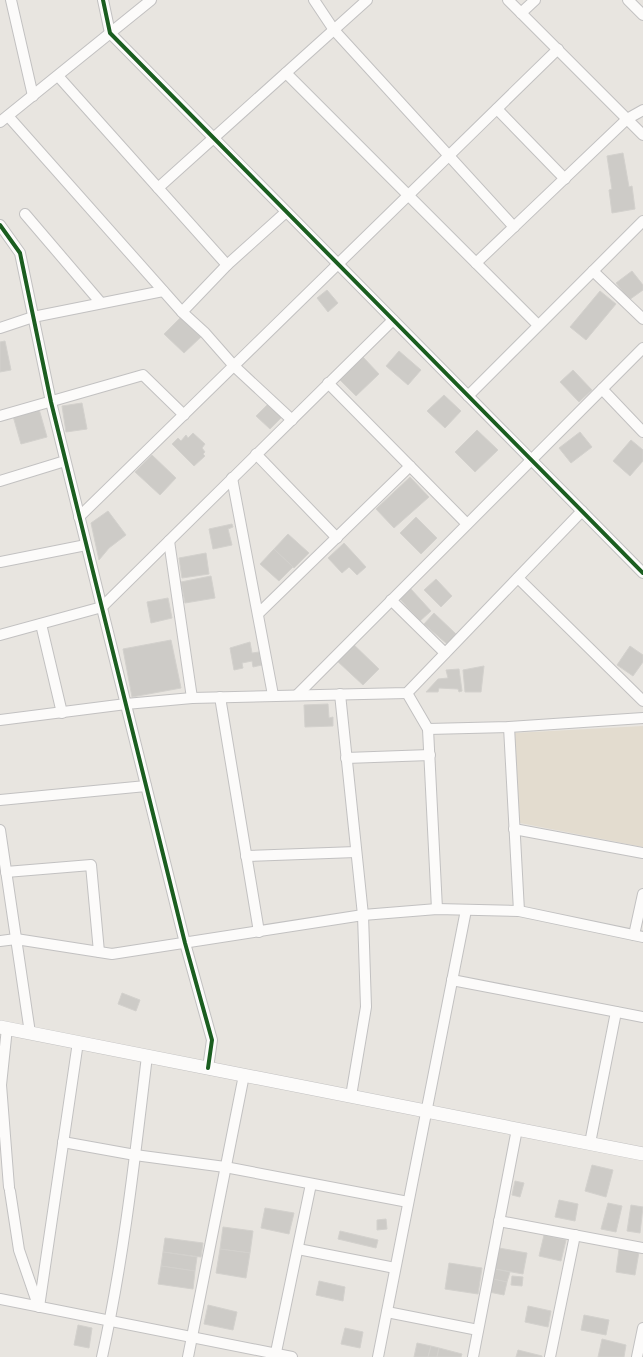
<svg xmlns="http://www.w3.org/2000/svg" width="643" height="1357" font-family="'Alegreya Sans',sans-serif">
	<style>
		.education { fill: #e3dccf }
		.building { fill: #cdcbc7; stroke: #d3d1cd }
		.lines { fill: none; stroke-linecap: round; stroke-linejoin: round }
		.minor-casing { stroke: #c2c1c1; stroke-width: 12 }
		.tertiary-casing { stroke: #c2c1c1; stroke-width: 14 }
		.minor { stroke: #fcfbfa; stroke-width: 10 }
		.tertiary { stroke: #fcfbfa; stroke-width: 13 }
		.cycleway-casing { stroke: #fff; stroke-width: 6 }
		.cycleway { stroke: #1b5e20; stroke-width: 4 }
	</style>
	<rect width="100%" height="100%" fill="#e8e5e0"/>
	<path class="education" d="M643,726V847L520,823L514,733Z"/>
	<g class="building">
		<path d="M623,153L629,187L632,186L635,209L612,213L609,190L612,189L607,156Z"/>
		<path d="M632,271L643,285V290L629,300L616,283Z"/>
		<path d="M327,290L338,303L328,312L317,298Z"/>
		<path d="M600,291L616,304L586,340L570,327Z"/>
		<path d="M182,316L202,336L184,353L164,334Z"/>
		<path d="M5,341L11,370L0,372V342Z"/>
		<path d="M399,351L421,370L408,385L386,366Z"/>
		<path d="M362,356L379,374L356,396L339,379Z"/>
		<path d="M573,370L592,390L579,402L560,382Z"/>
		<path d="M444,395L461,411L445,428L427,411Z"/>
		<path d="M82,403L87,429L66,432L62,406Z"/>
		<path d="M268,404L282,417L270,429L256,416Z"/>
		<path d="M39,409L47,437L21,444L13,416Z"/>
		<path d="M477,430L498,450L475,472L455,452Z"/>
		<path d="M580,432L592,447L571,463L559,448Z"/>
		<path d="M193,433L205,444L202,448L205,452L203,454L205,456L194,466L172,444L178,438L181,441L186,435L188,438Z"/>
		<path d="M631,440L643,450V461L630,476L613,461Z"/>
		<path d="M152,455L176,478L160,495L135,472Z"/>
		<path d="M410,477L429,497L394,528L376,509Z"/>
		<path d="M108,511L126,535L109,548L99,560L91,523Z"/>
		<path d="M416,517L437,538L421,554L400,533Z"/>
		<path d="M232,524L233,527L228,529L232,545L213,549L209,529Z"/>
		<path d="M288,534L309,553L294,568L274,549Z"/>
		<path d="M344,543L366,567L357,575L349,567L342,573L328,558Z"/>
		<path d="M274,549L293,567L279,581L260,564Z"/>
		<path d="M206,553L209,574L182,578L179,558Z"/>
		<path d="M211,576L215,598L185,603L181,582Z"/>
		<path d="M436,579L452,596L441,607L424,590Z"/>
		<path d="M410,588L431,611L420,621L399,598Z"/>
		<path d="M168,598L172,618L151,623L147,602Z"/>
		<path d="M434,613L456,634L447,644L424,624Z"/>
		<path d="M171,640L181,688L132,697L123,649Z"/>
		<path d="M250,642L252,653L259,652L262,665L253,667L252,661L242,663L243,668L234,670L230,648Z"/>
		<path d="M351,642L379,669L363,685L335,659Z"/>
		<path d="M630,646L643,655V662L633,676L617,665Z"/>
		<path d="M484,666L481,692H465L463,670Z"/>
		<path d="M459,669L462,691L459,692L458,689L439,688L438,692H426L438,679L448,678L446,670Z"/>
		<path d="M328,704L329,718L333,717V726L305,727L304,705Z"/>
		<path d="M122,993L140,1000L136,1011L118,1004Z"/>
		<path d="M592,1165L613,1170L606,1197L585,1191Z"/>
		<path d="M515,1181L524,1183L520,1197L512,1195Z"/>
		<path d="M559,1200L578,1204L575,1221L555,1217Z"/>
		<path d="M608,1203L622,1206L616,1232L601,1229Z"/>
		<path d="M631,1205L643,1207L640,1233L627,1231Z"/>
		<path d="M265,1208L294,1213L289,1234L261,1228Z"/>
		<path d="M386,1219L387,1229L377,1230V1220Z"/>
		<path d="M223,1227L253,1231L250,1253L220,1249Z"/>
		<path d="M340,1231L378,1240L376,1248L338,1239Z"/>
		<path d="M544,1235L566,1240L561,1261L539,1256Z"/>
		<path d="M165,1238L203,1243L201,1257L163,1252Z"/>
		<path d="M499,1248L527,1253L523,1274L495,1269Z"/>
		<path d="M220,1249L250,1253L246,1278L216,1273Z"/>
		<path d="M619,1249L639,1252L635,1275L616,1272Z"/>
		<path d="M163,1252L197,1257L195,1271L161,1266Z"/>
		<path d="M449,1263L482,1268L478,1294L445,1289Z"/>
		<path d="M161,1266L195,1271L193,1289L158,1284Z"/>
		<path d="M495,1269L510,1272L507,1282L493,1279Z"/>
		<path d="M512,1276L523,1277L522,1286L511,1285Z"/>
		<path d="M493,1279L507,1282L504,1295L489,1292Z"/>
		<path d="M319,1281L345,1287L343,1301L316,1295Z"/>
		<path d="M208,1305L237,1312L233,1330L204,1324Z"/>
		<path d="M528,1306L551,1311L548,1327L525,1322Z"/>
		<path d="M584,1315L609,1320L606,1335L581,1330Z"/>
		<path d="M78,1325L92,1328L89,1348L74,1345Z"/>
		<path d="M345,1328L363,1332L360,1348L341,1344Z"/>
		<path d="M602,1339L626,1345L624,1357H598Z"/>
		<path d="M417,1343L431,1346L428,1357H414Z"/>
		<path d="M431,1346L439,1348L437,1357H428Z"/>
		<path d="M439,1348L462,1354L461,1357H437Z"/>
		<path d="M518,1350L542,1356V1357H516Z"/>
	</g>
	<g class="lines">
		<g class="minor-casing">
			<g id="minor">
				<path d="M11,0L33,96"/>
				<path d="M103,0L110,33L643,573"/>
				<path d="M314,0L334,30L514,227"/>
				<path d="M508,0L643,135"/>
				<path d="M628,0L643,15"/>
				<path d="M521,13L535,0"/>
				<path d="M286,73L538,325"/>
				<path d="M58,76L227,265"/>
				<path d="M497,109L565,179"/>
				<path d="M8,116L182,312L205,333L234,366L292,420"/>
				<path d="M0,122L151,0"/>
				<path d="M158,188L367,0"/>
				<path d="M25,214L101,303"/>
				<path d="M0,225L20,253L51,402L185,943L212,1040L208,1068"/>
				<path d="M476,263L627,119L643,110"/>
				<path d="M593,271L643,319"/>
				<path d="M182,312L227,265L286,212"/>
				<path d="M0,328L33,317L163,291"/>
				<path d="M328,383L467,524"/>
				<path d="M602,389L643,432"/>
				<path d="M468,396L643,221"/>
				<path d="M0,416L143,375L184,415"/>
				<path d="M256,454L337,538"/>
				<path d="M232,478L273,695"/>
				<path d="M0,481L65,461"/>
				<path d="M79,517L558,49"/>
				<path d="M169,541L192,698"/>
				<path d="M0,562L86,545"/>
				<path d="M518,578L643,701"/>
				<path d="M391,600L445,653"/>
				<path d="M258,614L410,466"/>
				<path d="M41,624L62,713"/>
				<path d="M0,635L102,607L393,320"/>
				<path d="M407,693L428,729L437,909"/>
				<path d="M340,694L363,915L366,1007L351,1096"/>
				<path d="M297,695L643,348"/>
				<path d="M220,697L259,932"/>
				<path d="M0,720L126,704L192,698L407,693L582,511"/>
				<path d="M509,727L519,911"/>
				<path d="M428,729L509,727L643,718"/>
				<path d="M346,758L430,755"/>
				<path d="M0,800L146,786"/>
				<path d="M514,829L643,853"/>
				<path d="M0,830L30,1033"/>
				<path d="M246,856L356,852"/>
				<path d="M6,872L91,865L99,952"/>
				<path d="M634,935L643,894"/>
				<path d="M0,941L16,939L112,954L363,915L437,909L519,911L643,937"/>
				<path d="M452,980L643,1017"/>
				<path d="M7,1028L1,1085L9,1187"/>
				<path d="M63,1142L135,1155L225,1167L408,1202"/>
				<path d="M590,1143L616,1012"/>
				<path d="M10,1191L19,1250L38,1305"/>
				<path d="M499,1221L643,1248"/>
				<path d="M298,1249L395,1268"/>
				<path d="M0,1299L292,1357"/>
				<path d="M39,1307L78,1042"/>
				<path d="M387,1312L478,1330"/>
				<path d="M102,1357C124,1258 135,1156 147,1056"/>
				<path d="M188,1357L244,1075"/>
				<path d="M275,1357L311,1184"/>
				<path d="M378,1357L466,910"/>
				<path d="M473,1357L517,1129"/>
				<path d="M550,1357L575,1235"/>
				<path d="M637,1357L643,1328"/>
			</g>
		</g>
		<g class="tertiary-casing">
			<path id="tertiary" d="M0,1027L643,1154"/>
		</g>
		<use href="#minor" class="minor"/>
		<use href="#tertiary" class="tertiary"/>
		<g class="cycleway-casing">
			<g id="cycleway">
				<path d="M103,0L110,33L643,573"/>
				<path d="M0,225L20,253L51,402L185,943L212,1040L208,1068"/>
			</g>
		</g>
		<use href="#cycleway" class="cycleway"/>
	</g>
</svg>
